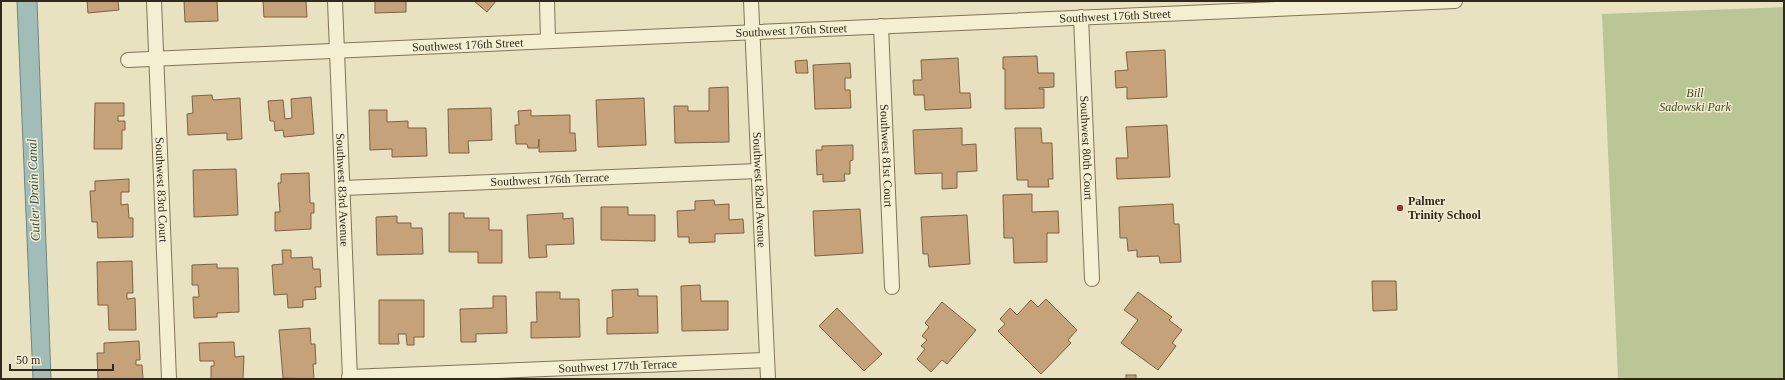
<svg xmlns="http://www.w3.org/2000/svg" width="1785" height="380" font-family="Georgia,serif">
	<style>
		.green { fill: #bac695 }
		.water { fill: #a2bcb7; stroke: #6b8885 }
		.building { fill: #c5a279; stroke: #7e6141 }
		.lines { fill: none; stroke-linecap: round; stroke-linejoin: round }
		.street-casing { stroke: #817359; stroke-width: 16 }
		.street { stroke: #f5efd2; stroke-width: 14 }
		.poi-dot { fill: #8b392f; stroke: #f2eccf; stroke-width: 1.5 }
		.labels { text-anchor: middle; stroke-width: 3; stroke-linejoin: round; paint-order: stroke }
		.street-label { font-size: 12px; fill: #32291d; stroke: #f2eccf }
		.park-label { font-size: 12px; font-style: italic; fill: #3e4c25; stroke: #f2eccf }
		.poi-label { font-size: 12px; font-weight: bold; fill: #32291d; stroke: #f2eccf; text-anchor: start }
		.water-label { font-size: 13px; font-style: italic; fill: #2d4e50; stroke: #f2eccf }
	</style>
	<rect width="100%" height="100%" fill="#e9e2c0"/>
	<path class="green" d="M1784,7V379H1618L1602,14Z"/>
	<path class="water" d="M17,1H37L51,379H33Z"/>
	<g class="building">
		<path d="M87,1H118L119,10L88,13Z"/>
		<path d="M184,1H217L218,21L185,22Z"/>
		<path d="M263,1H306L307,17H264Z"/>
		<path d="M375,1H406V12L375,13Z"/>
		<path d="M474,1H496L487,12Z"/>
		<path d="M1165,50L1167,97L1127,99V87L1116,88L1115,71L1128,70L1126,52Z"/>
		<path d="M1037,56L1038,73H1054V87L1039,88V89H1044V108L1005,109V69H1003V57Z"/>
		<path d="M958,58L960,93H970L971,108L925,110L924,95H914L913,80H922L921,60Z"/>
		<path d="M807,60L808,73H796L795,61Z"/>
		<path d="M850,63L851,78H845V90H850L851,108L815,109L813,65Z"/>
		<path d="M728,87L729,142L675,143L674,106H688V111H709V88Z"/>
		<path d="M212,95L213,100L240,98L242,139L227,140V133L188,135L187,114L193,113L192,96Z"/>
		<path d="M311,97L314,134L284,137L283,130L275,131L274,121H270L268,101L283,100L285,119L292,118L291,99Z"/>
		<path d="M644,98L646,145L598,147L596,100Z"/>
		<path d="M95,103H124V116H118V121H125V130H122V149H94Z"/>
		<path d="M491,108L492,140L468,141L469,153H449L448,109Z"/>
		<path d="M369,110H387V122L408,121V128H426L427,156L392,157V149L370,150Z"/>
		<path d="M531,110V116L570,115V133H575L576,151L539,152V139L538,148H528L527,144H516L515,125H519L518,111Z"/>
		<path d="M1167,125L1170,177L1117,179L1116,158H1128L1126,127Z"/>
		<path d="M962,128V145L976,144L977,171L957,172V188L942,189V173L915,174L913,130Z"/>
		<path d="M1015,128H1041L1042,143H1052L1053,179H1048L1049,187H1028V180H1017Z"/>
		<path d="M853,145V160L850,161V174H844L845,181L823,182V174L817,175L816,150H822V146Z"/>
		<path d="M236,169L238,215L194,217L193,170Z"/>
		<path d="M309,173L310,203H314V213H311V229L275,231V212H280L278,183H281V174Z"/>
		<path d="M129,179V192H121V205L128,204L129,218H133V237L98,238L97,222H92L90,191H95V181Z"/>
		<path d="M1032,194V212L1058,211L1059,233H1047V262L1014,263L1013,238H1004L1003,195Z"/>
		<path d="M714,200L715,205L729,204V220L743,219L744,233L715,234V242L689,243V237H678L677,211L695,210V201Z"/>
		<path d="M1173,204L1174,224H1179L1181,262L1160,263L1159,256L1137,257V250L1128,251L1127,238H1120L1119,207Z"/>
		<path d="M601,207H628V215H655V241L601,240Z"/>
		<path d="M860,209L863,253L815,256L813,211Z"/>
		<path d="M449,213H464V218H489V230H502V263H478V252H449Z"/>
		<path d="M563,213V219L573,218L574,244L546,245L547,257L529,258L527,215Z"/>
		<path d="M967,215L970,264L929,267L928,254H923L921,217Z"/>
		<path d="M397,216V223H411V228H422L423,254L377,255L376,217Z"/>
		<path d="M282,250H291V258L312,257L313,269H320L321,287H315L316,299L303,300V307L288,308L287,294L274,295L272,265L283,264Z"/>
		<path d="M132,261L133,293H127V299L135,298L136,330H109L108,305H98L97,262Z"/>
		<path d="M217,264V268H238L239,312L217,313V317L194,318L193,297H199L198,285H192V265Z"/>
		<path d="M1372,281H1396L1397,310L1373,311Z"/>
		<path d="M700,285L701,301H728V330L682,331L681,286Z"/>
		<path d="M638,289V296H657L658,333L607,334V318L613,317L612,290Z"/>
		<path d="M536,292H560V299H579L580,337L531,338V322H537Z"/>
		<path d="M1138,292L1172,317L1169,320L1182,330L1172,343L1176,346L1158,370L1121,343L1138,320L1124,310Z"/>
		<path d="M493,296H506L507,333L476,334V342H461L460,309L493,308Z"/>
		<path d="M1046,299L1077,330L1068,340L1071,343L1041,374L998,331L1005,324L1000,319L1010,308L1017,315L1031,300L1038,307Z"/>
		<path d="M379,300H424V337H414V345H407L406,334H398L399,344H379Z"/>
		<path d="M942,302L976,330L947,364L942,360L931,372L917,359L925,349L921,346L927,340L922,336L929,327L925,323Z"/>
		<path d="M837,308L882,354L864,371L819,326Z"/>
		<path d="M310,328L311,344H315L316,364H313L314,379L283,378L279,330Z"/>
		<path d="M139,341L140,360H136V365H142L143,379H98L97,353H104V343Z"/>
		<path d="M234,342L235,357L244,356L243,379H211V366H214V361H200L199,343Z"/>
		<rect x="1126" y="375" width="10" height="4"/>
	</g>
	<g class="lines">
		<g class="street-casing">
			<g id="street">
				<path id="s1" d="M154,1L169,379"/>
				<path id="s2" d="M335,1L350,379"/>
				<path d="M547,1L548,41"/>
				<path id="s3" d="M751,1L768,379"/>
				<path id="s4" d="M1081,17L1092,279"/>
				<path id="s5" d="M881,26L892,287"/>
				<path id="s6" d="M128,60L1455,1"/>
				<path id="s7" d="M343,188L758,171"/>
				<path id="s8" d="M349,377L767,360"/>
			</g>
		</g>
		<use href="#street" class="street"/>
	</g>
	<circle class="poi-dot" cx="1400" cy="208" r="4"/>
	<g class="labels">
		<g class="street-label">
			<text dy="4" stroke="none"><textPath href="#s6" startOffset="988">Southwest 176th Street</textPath></text>
			<text dy="4" stroke="none"><textPath href="#s6" startOffset="664">Southwest 176th Street</textPath></text>
			<text dy="4" stroke="none"><textPath href="#s6" startOffset="340">Southwest 176th Street</textPath></text>
			<text dy="4" stroke="none"><textPath href="#s4" startOffset="131">Southwest 80th Court</textPath></text>
			<text dy="4" stroke="none"><textPath href="#s5" startOffset="130">Southwest 81st Court</textPath></text>
			<text dy="4" stroke="none"><textPath href="#s7" startOffset="207">Southwest 176th Terrace</textPath></text>
			<text dy="4" stroke="none"><textPath href="#s1" startOffset="189">Southwest 83rd Court</textPath></text>
			<text dy="4" stroke="none"><textPath href="#s2" startOffset="189">Southwest 83rd Avenue</textPath></text>
			<text dy="4" stroke="none"><textPath href="#s3" startOffset="189">Southwest 82nd Avenue</textPath></text>
			<text dy="4" stroke="none"><textPath href="#s8" startOffset="269">Southwest 177th Terrace</textPath></text>
		</g>
		<g class="park-label">
			<text x="1695" y="97">Bill<tspan x="1695" dy="14">Sadowski Park</tspan></text>
		</g>
		<g class="poi-label">
			<text x="1408" y="205">Palmer<tspan x="1408" dy="14">Trinity School</tspan></text>
		</g>
		<g class="water-label">
			<text transform="translate(33 190) rotate(-92)" y="5">Cutler Drain Canal</text>
		</g>
	</g>
	<rect width="1785" height="380" fill="none" stroke="#32291d" stroke-width="4"/>
	<path d="M10 364v6h103v-6" fill="none" stroke="#32291d" stroke-width="2"/>
	<text x="16" y="364" font-size="12" fill="#32291d" stroke="#f2eccf" stroke-width="3" paint-order="stroke">50 m</text>
</svg>
